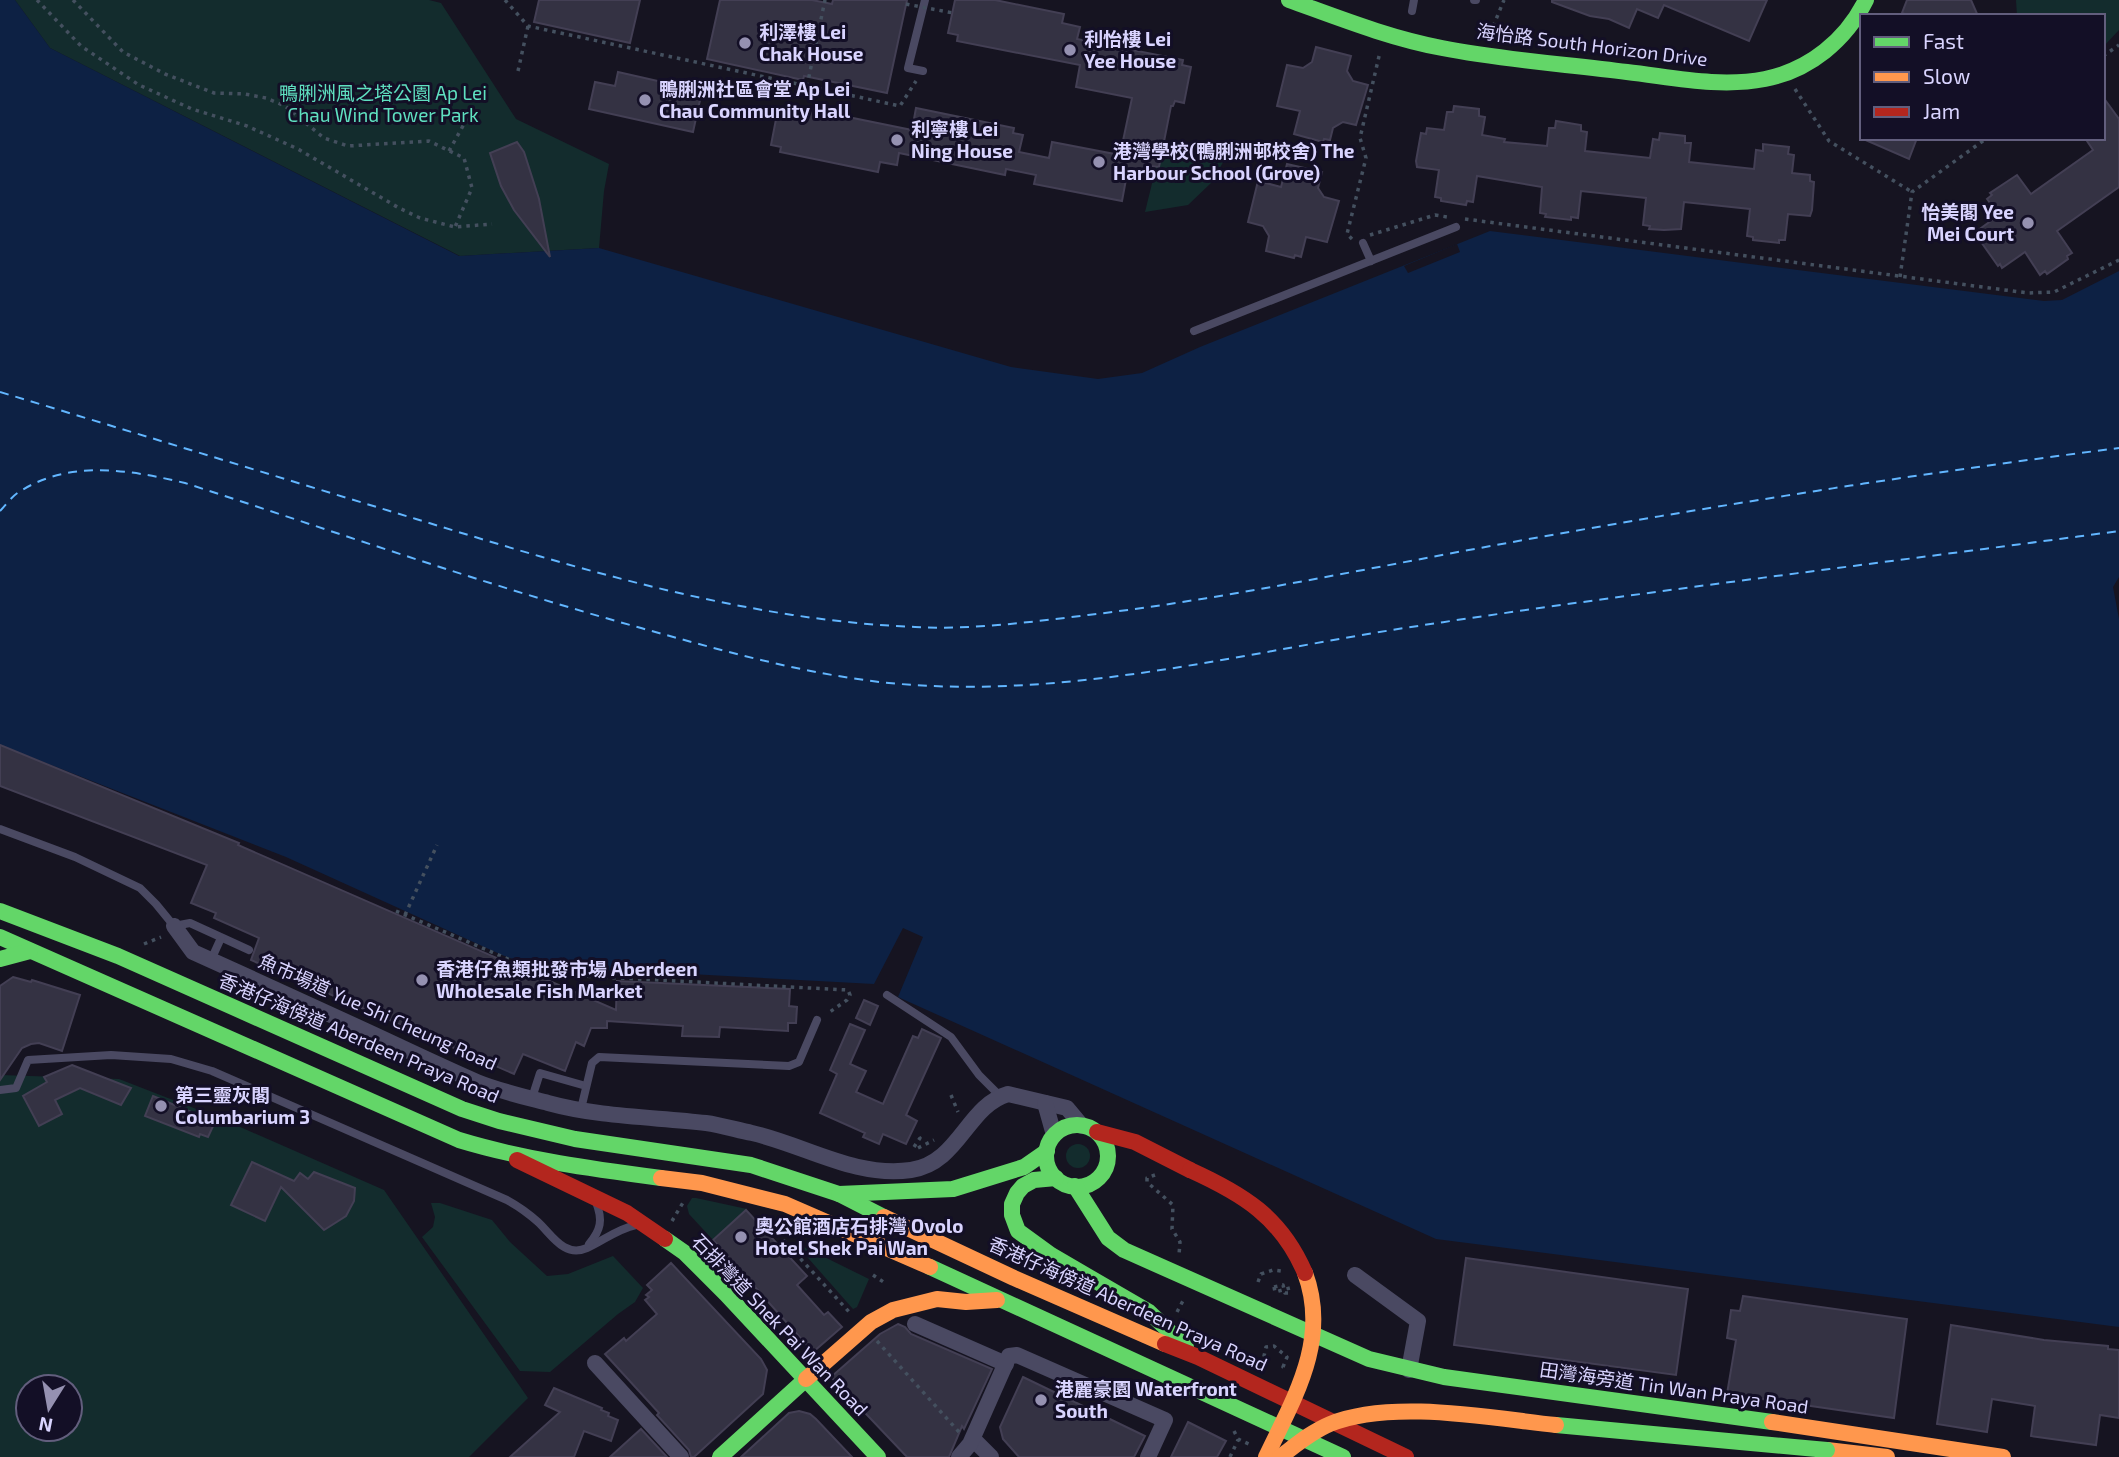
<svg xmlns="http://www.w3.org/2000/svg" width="2119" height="1457" font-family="'Exo 2','Noto Sans TC',sans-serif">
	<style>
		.green { fill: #132c2d; fill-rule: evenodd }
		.water { fill: #0d2144 }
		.pier { fill: #161421 }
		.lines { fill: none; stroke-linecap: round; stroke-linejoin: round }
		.ferry { stroke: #62b6ff; stroke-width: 2; stroke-dasharray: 9 7; stroke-linecap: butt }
		.building { fill: #343243; stroke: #433f54; stroke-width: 2 }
		.path { stroke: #44505f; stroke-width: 3.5; stroke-dasharray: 3.5 5; stroke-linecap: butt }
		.lane { stroke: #4a4962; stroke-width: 8 }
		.street { stroke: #4a4962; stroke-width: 16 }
		.fast { stroke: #63d668; stroke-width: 16 }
		.slow { stroke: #ff974d; stroke-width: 16 }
		.jam { stroke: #b3261e; stroke-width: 16 }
		.path-bridge { stroke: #44505f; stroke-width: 3.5; stroke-dasharray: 3.5 5; stroke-linecap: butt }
		.fast-bridge { stroke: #63d668; stroke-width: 16 }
		.slow-bridge { stroke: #ff974d; stroke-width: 16 }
		.jam-bridge { stroke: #b3261e; stroke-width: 16 }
		.poi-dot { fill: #9591b1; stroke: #130f26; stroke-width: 2.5 }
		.labels { text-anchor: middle; stroke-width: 6; stroke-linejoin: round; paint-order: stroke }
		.poi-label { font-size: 19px; font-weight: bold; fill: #d9d4ff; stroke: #130f26; text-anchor: start }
		.street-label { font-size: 19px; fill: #d9d4ff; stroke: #130f26 }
		.park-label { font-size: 19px; fill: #5fe0c0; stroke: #130f26 }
	</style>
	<rect width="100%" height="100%" fill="#161421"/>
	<g class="green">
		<path d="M15,0H429L441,3L516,119L609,164L604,191L599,248L460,256L50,48Z"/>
		<path d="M2016,0H2119V30L2103,47V16H2017Z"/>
		<path d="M1162,143L1226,157L1212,182L1188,205L1145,212Z"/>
		<path d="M0,1075L119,1079L222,1119L384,1190L528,1398L469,1457H0ZM28,1387H70V1429H28Z"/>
		<circle cx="1078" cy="1156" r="12"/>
		<path d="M692,1198H696L747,1209L713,1240L689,1214L687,1206Z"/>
		<path d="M431,1203H440L492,1220L510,1242L547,1276L568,1274L613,1256L643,1288L635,1302L618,1314L550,1372L520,1371L422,1237L433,1227L435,1217Z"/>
		<path d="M794,1242L869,1279L857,1307L853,1309Z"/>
	</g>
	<path class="water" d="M0,0H15L50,48L459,256L599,248L1011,367L1098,379L1142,373L1200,347L1490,231L2044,301L2062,300L2119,271V577L2113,587L2119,619V1327L1436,1239L898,997L923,937L903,928L874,984L653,972L540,969L502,955L286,857L0,745Z"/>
	<path class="pier" d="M1457,244L1460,252L1408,273L1404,266Z"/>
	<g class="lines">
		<g class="ferry">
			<path d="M0,392C139,434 278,477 416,519C579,569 744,620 915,627C972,630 1031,622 1088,615C1207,601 1325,577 1442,555C1667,513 1892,477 2119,448"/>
			<path d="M0,511C6,505 12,496 19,492C70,459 130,470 185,483C339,533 492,587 648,630C724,651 802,673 880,682C1058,702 1236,654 1411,627C1646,591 1883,563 2119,531"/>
		</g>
	</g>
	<g class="building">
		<path d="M539,0H640L630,43L534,22Z"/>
		<path d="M720,0H812L832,4L833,0H907L887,93L804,76L803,80L707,59Z"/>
		<path d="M955,0H995L1064,14L1062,23L1080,27L1077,39L1183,60L1182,65L1191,67L1184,103L1175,101L1173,106H1171L1159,167L1150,166L1148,178L1127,174L1122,201L1034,184L1036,175L1006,169L1005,175L899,153L897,165L880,162L878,172L780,152L781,147L771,145L778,109L788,111L789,105L912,130L916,108L1014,128L1013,133L1023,135L1019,152L1049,158L1052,142L1120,155L1132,98L1076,87L1080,65L957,41L958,35L948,33Z"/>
		<path d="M1552,0H1767L1749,41L1664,5L1658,18L1637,9L1629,28L1609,19L1590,16L1552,2Z"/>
		<path d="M1907,0H1971L1978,16H1910L1902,13Z"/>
		<path d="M1316,47L1351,56L1347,71L1353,81L1368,85L1356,125L1343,122L1333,128L1330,140L1324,139L1323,142L1294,134L1300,111L1277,106L1287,65L1303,68L1312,62Z"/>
		<path d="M618,72L702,91L693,132L589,109L595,82L615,86Z"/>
		<path d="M2103,97L2119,119V187L2057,231L2072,253L2067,256L2068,259L2047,274L2045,271L2040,275L2025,252L2002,268L2000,264L1998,266L1979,239L1982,237L1977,231L1999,215L1987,199L1992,195L1990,193L2017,175L2031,194L2093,150L2085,138H2103Z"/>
		<path d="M1454,106L1479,109V116L1485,117L1482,135L1505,139L1504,142L1547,146L1549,128H1555L1556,121L1581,125V131L1587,132L1585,151L1650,158L1653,139L1659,140L1660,133L1685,136V143H1691L1689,162L1754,169L1756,150L1763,151V144L1789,147L1788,154L1794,155L1792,173L1810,175V181L1814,182L1812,210L1810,216L1788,214L1785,240H1779V243L1753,240V237L1747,236L1750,209L1684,202L1681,229L1664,230L1649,229L1650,226L1643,225L1646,198L1581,191L1578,218L1571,217V220L1545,217L1546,214L1540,213L1542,187L1477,176L1473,202L1467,201L1466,205L1441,201V198L1435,197L1439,170L1417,167L1416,161L1421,133L1426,134L1427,128L1444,130L1447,112H1453Z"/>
		<path d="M1861,138H1917L1909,159Z"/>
		<path d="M517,142L524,152L539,199L550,257L514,210L501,186L490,153Z"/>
		<path d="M1287,164L1322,172L1318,188L1324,197L1339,201L1327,242L1306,237L1301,257L1295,255L1294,258L1266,251L1269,236L1263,226L1248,222L1258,181L1281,187Z"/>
		<path d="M0,745L239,843L238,845L616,1010L617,981L790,989L789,1006L797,1007L796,1023H788V1031L720,1027L719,1037L682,1036L683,1026L607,1021V1028H591L584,1046L576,1042L565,1071L523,1054L514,1074L251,960L259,938L214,918L216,913L191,903L207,865L0,786Z"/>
		<path d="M13,977L31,982L32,980L80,995L62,1051L39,1043L31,1044L22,1048L0,1080V986Z"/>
		<path d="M864,1000L878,1006L870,1025L856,1018Z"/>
		<path d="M850,1024L865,1030L850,1064L866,1071L856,1092L883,1104L913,1036L918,1038L922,1029L941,1038L906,1115L917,1121L906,1144L883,1134L879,1144L863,1137L865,1133L820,1113L837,1074L830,1070Z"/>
		<path d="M72,1065L131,1088L121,1105L80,1088L55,1100L62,1114L39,1126L23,1096L47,1082L44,1077Z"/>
		<path d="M153,1096L215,1122L208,1137L200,1134L199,1137L145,1116Z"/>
		<path d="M252,1162L294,1181L300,1173L308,1179L314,1172L355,1188L354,1201L346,1216L324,1230L281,1187L265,1221L231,1205Z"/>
		<path d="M746,1210L807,1276L797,1285L824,1315L828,1312L842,1327L813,1352L713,1240Z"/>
		<path d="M1466,1258L1688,1289L1676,1375L1454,1345Z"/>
		<path d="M671,1263L761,1359L767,1370L763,1394L694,1457H691L689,1450L657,1415L659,1413L605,1354L624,1338L626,1341L657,1314L645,1300L649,1297L646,1295L652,1290L647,1285Z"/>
		<path d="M1743,1296L1907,1319L1894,1418L1727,1394L1736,1340L1727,1338L1731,1310L1740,1311Z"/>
		<path d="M898,1324L905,1327L911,1334L992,1369L964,1429L962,1426L949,1457H907L831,1377L880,1334Z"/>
		<path d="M1951,1325L2044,1340L2108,1346V1349L2119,1350V1418L2100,1415L2096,1445L2031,1436L2035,1406L1992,1399L1987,1432L1937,1424Z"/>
		<path d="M1023,1377L1145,1436L1134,1457H1019L1003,1439L1000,1427Z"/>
		<path d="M554,1388L602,1408L601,1410L609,1413L608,1416L618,1420L611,1441L584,1431L574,1457H510L560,1412L545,1405Z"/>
		<path d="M799,1411L810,1414L816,1419L852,1457H741L789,1413Z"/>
		<path d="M1188,1422L1226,1441L1217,1457H1171Z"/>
		<path d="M641,1429L667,1457H610L632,1437Z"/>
	</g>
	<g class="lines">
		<g class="path">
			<path d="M37,0L81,46L139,85L192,109L247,126L298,149L399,208L420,218L455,227L492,224"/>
			<path d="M73,0L123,52L165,74L214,93L245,94L266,98L285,106L324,138L348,146L429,141L464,158L472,188L455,227"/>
			<path d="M505,0L528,26L900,106L916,81"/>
			<path d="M1490,34L1504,0"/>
			<path d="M2103,56L2119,45"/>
			<path d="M518,71L528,26"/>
			<path d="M807,86L825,0"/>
			<path d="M1795,89L1829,141L1912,192"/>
			<path d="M449,151L473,108"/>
			<path d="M1465,219L2028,293L2054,292L2119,260"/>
			<path d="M1370,235L1435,215L1447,217"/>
			<path d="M1352,239L1347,234L1366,158L1360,138L1380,52"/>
			<path d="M1900,277L1912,192L1987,138"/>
			<path d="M396,911L543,974L848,990L850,995L847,1000L827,1014"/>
			<path d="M405,915L437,845"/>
			<path d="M144,944L161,937"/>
			<path d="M951,1095L958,1112"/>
			<path d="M914,1147L920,1138L917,1136"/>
			<path d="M918,1148L934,1140"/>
			<path d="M1155,1175L1147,1178V1182L1173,1205L1172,1229L1180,1242L1179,1255"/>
			<path d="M672,1221L684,1201"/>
			<path d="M766,1221L851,1314"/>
			<path d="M873,1275L885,1283"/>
			<path d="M1258,1282L1261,1274L1273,1270L1281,1271"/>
			<path d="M1274,1287L1275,1292L1290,1288"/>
			<path d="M1177,1312L1185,1297"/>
			<path d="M877,1341L959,1432"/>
			<path d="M1262,1365L1266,1347L1274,1346L1287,1357L1283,1367L1286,1368"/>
			<path d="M1234,1431L1238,1439L1251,1445"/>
			<path d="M1230,1457L1238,1440"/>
		</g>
		<g class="lane">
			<path d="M1474,0H1476"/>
			<path d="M1412,11L1414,0"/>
			<path d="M923,71L908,68L925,0"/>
			<path d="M1363,243L1371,261"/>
			<path d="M1194,331L1456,227"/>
			<path d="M0,829L75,857L140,888L156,904L174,926L190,923L249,950"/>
			<path d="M211,960L221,938"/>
			<path d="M887,995L951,1037L979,1075L1000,1096"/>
			<path d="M0,1090L16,1088L28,1060L111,1055L171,1059L212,1071L507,1200C518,1206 528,1213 538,1222C552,1235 564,1258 587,1248C603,1241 617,1229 636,1225"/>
			<path d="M532,1098L540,1073L586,1086"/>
			<path d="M581,1109L592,1063L599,1057L789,1066L799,1062L817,1020"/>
			<path d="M589,1244C601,1230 603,1220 596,1202"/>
		</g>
		<g class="street">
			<path d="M174,926L193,952C251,978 309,1005 366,1031C403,1048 440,1066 477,1082C499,1091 525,1097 548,1103C599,1117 653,1117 706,1123C721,1125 737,1130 752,1133C805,1145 855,1178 911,1170C959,1163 967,1106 1008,1094L1067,1108L1082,1126"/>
			<path d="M1045,1103L1054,1135"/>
			<path d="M1355,1275L1418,1321L1409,1370"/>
			<path d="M915,1324L1006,1364"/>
			<path d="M595,1363L681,1457"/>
			<path d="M973,1439L991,1457"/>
			<path d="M959,1457L970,1444L1009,1356L1017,1355L1165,1420L1148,1457"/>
		</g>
		<g class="fast">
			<path d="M1289,0C1339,18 1389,38 1442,48C1503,60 1565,64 1627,72C1672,77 1719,88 1765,79C1810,70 1846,40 1866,0"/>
			<path d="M0,911L118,956L462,1109L499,1121L575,1139L751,1165L839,1194L884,1217"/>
			<path d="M0,937L459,1140C525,1160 593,1169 661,1178"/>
			<path d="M0,959L30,951"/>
			<circle cx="1077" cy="1156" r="31"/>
			<path d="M1056,1178L1034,1180L1023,1186L1017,1193L1012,1204V1215L1018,1231L1051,1255L1149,1312L1186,1347"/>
			<path d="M1075,1186L1108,1238L1124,1250L1369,1359L1444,1377L1772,1422"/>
			<path d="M839,1194L953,1189L1024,1167L1047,1151"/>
			<path d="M665,1239L685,1253L726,1294L878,1457"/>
			<path d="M930,1267L1343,1457"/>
			<path d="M720,1457L806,1379"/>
		</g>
		<g class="slow">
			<path d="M661,1178L702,1183L785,1204L930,1267"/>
			<path d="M884,1217L1014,1278L1165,1344"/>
			<path d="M806,1379L871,1322L893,1310L937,1299L966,1302L997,1300"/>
			<path d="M1772,1422L2003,1457"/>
			<path d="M1827,1450L1887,1457"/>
		</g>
		<g class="jam">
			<path d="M1097,1132L1135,1142L1190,1170"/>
			<path d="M517,1160L627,1213L665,1239"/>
			<path d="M1165,1344L1198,1357L1406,1457"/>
		</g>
		<g class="path-bridge">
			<path d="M906,4L953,13"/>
			<path d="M1274,1287L1283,1285L1285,1293H1293"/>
		</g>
		<path class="fast-bridge" d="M1556,1425L1827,1450"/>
		<g class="slow-bridge">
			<path d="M1266,1457C1294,1398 1330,1340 1305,1273"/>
			<path d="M1280,1457C1296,1445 1311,1432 1330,1424C1391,1399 1490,1418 1556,1425"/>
		</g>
		<path class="jam-bridge" d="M1190,1170C1243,1194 1281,1217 1305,1273"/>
	</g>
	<g class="poi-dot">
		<circle cx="745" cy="43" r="7"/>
		<circle cx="1070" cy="50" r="7"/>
		<circle cx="645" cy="100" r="7"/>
		<circle cx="897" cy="140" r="7"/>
		<circle cx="1099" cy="162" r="7"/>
		<circle cx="2028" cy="223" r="7"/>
		<circle cx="422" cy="980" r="7"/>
		<circle cx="161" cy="1106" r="7"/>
		<circle cx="741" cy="1237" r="7"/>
		<circle cx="1041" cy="1400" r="7"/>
	</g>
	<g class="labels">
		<g class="poi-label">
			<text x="759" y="39">利澤樓 Lei<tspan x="759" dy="22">Chak House</tspan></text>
			<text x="1084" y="46">利怡樓 Lei<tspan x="1084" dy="22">Yee House</tspan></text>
			<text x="659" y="96">鴨脷洲社區會堂 Ap Lei<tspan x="659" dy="22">Chau Community Hall</tspan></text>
			<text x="911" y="136">利寧樓 Lei<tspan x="911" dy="22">Ning House</tspan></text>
			<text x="1113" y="158">港灣學校(鴨脷洲邨校舍) The<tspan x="1113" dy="22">Harbour School (Grove)</tspan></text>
			<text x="2014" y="219" text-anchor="end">怡美閣 Yee<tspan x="2014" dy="22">Mei Court</tspan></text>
			<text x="436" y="976">香港仔魚類批發市場 Aberdeen<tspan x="436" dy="22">Wholesale Fish Market</tspan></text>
			<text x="175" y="1102">第三靈灰閣<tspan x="175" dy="22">Columbarium 3</tspan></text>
			<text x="755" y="1233">奧公館酒店石排灣 Ovolo<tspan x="755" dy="22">Hotel Shek Pai Wan</tspan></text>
			<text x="1055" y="1396">港麗豪園 Waterfront<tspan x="1055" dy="22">South</tspan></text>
		</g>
		<g class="street-label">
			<text transform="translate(1592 45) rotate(7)" y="7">海怡路 South Horizon Drive</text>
			<text transform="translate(378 1012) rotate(24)" y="7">魚市場道 Yue Shi Cheung Road</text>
			<text transform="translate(359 1038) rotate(23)" y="7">香港仔海傍道 Aberdeen Praya Road</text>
			<text transform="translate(1128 1304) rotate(24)" y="7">香港仔海傍道 Aberdeen Praya Road</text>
			<text transform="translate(780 1325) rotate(46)" y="7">石排灣道 Shek Pai Wan Road</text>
			<text transform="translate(1674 1388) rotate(8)" y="7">田灣海旁道 Tin Wan Praya Road</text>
		</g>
		<g class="park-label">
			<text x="383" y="100">鴨脷洲風之塔公園 Ap Lei<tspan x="383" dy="22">Chau Wind Tower Park</tspan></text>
		</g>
	</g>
	<rect x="1860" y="14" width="245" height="126" fill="#130f26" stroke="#625e7d" stroke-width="2"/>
	<rect x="1874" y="37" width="35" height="10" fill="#63d668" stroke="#625e7d" stroke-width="2"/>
	<text x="1923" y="49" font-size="21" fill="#d9d4ff">Fast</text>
	<rect x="1874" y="72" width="35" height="10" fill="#ff974d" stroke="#625e7d" stroke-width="2"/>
	<text x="1923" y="84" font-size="21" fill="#d9d4ff">Slow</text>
	<rect x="1874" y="107" width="35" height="10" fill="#b3261e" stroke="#625e7d" stroke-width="2"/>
	<text x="1923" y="119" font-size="21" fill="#d9d4ff">Jam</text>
	<g transform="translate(49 1408) rotate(191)"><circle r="33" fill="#130f26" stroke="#625e7d" stroke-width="2"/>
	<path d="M0-5L12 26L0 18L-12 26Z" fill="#9591b1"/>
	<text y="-10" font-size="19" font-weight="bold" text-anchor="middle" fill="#d9d4ff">N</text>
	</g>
</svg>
